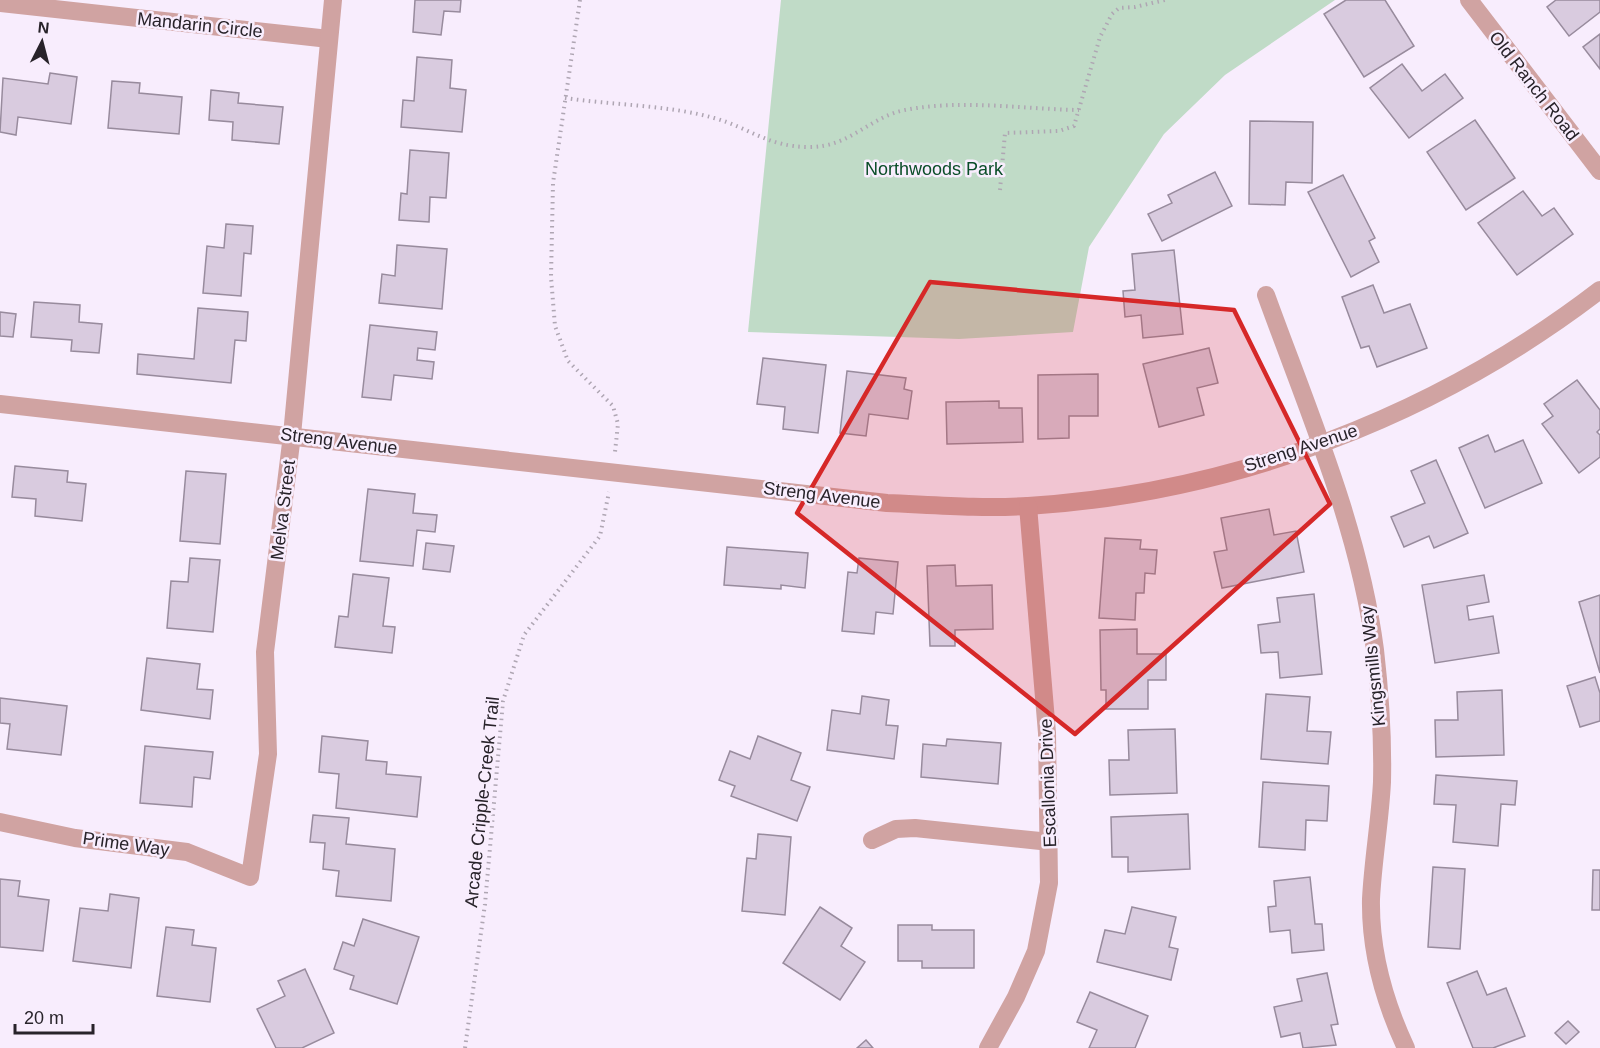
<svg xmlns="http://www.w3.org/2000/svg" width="1600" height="1048" font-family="Helvetica,sans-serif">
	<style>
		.green { fill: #c0dbc7 }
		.building { fill: #d9cbdf; stroke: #988b9d; stroke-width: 1.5 }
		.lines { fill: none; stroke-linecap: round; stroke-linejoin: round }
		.path { stroke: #afa6b3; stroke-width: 4; stroke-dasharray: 1.5 4.5; stroke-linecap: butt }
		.minor { stroke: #d0a3a2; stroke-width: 18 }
		.marked { fill: #d62828; fill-opacity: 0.2; stroke: #d62828; stroke-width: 4.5; stroke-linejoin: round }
		.labels { text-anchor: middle; stroke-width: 5; stroke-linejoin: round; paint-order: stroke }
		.street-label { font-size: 18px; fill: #28232a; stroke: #f8edfd }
		.park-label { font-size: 18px; fill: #0a4d28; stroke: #f8edfd }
	</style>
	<rect width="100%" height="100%" fill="#f8edfd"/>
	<path class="green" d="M781,0H1335L1225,75L1164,134L1089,247L1073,332L959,339L748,332Z"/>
	<g class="building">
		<path d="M415,0H461L460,12L444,11L441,35L413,32Z"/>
		<path d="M1346,0H1385L1414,46L1364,77L1324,14Z"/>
		<path d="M1556,0H1600V12L1569,36L1547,7Z"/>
		<path d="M1600,34V69L1583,47Z"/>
		<path d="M417,57L452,60L450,88L466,90L462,132L401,127L403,100L414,101Z"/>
		<path d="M1402,64L1422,91L1445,74L1463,98L1409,138L1370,88Z"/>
		<path d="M50,73L77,77L71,124L18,117L16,135L0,132L3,78L48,84Z"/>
		<path d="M112,81L140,83L139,93L182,97L179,134L108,128Z"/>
		<path d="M211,90L239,93L238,103L283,107L279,144L232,140L233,122L209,120Z"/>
		<path d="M1475,120L1515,178L1466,210L1427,152Z"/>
		<path d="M1250,121L1313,122L1312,183L1286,182L1285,205L1249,204Z"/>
		<path d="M410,150L449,153L446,198L430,197L429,222L399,220L401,193L407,194Z"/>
		<path d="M1215,172L1232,206L1162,241L1148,214L1172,203L1168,195Z"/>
		<path d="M1343,175L1375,238L1369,241L1379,262L1351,277L1308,192Z"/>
		<path d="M1523,191L1542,216L1554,208L1573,234L1517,275L1478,223Z"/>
		<path d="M226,224L253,226L251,254L244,253L241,296L203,293L207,246L224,248Z"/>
		<path d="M397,245L447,249L442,309L379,303L382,274L395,276Z"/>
		<path d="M1174,250L1183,334L1143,338L1141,315L1125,317L1123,291L1135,290L1132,254Z"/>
		<path d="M1373,285L1384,313L1410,304L1427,348L1377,367L1369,346L1361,348L1342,297Z"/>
		<path d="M34,302L80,305L79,322L102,324L99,353L71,351L72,340L31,337Z"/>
		<path d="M198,308L248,312L246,341L235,340L231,383L137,374L138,354L194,359Z"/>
		<path d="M0,312L16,314L13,337L0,336Z"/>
		<path d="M370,325L437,332L435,350L418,348L417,360L434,362L432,379L394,375L391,400L362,397Z"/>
		<path d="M1209,348L1218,383L1197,388L1204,415L1159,427L1143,364Z"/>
		<path d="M763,358L826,365L818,433L783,429L785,407L757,404Z"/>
		<path d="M847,371L906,378L904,389L912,391L908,419L869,414L866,436L840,433Z"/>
		<path d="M1098,374V416H1069V438L1038,439V375Z"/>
		<path d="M1577,380L1600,410V429L1597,432L1600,435V457L1579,473L1542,424L1553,416L1544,404Z"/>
		<path d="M999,401V408H1022L1023,442L947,444L946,402Z"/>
		<path d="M1488,435L1495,452L1523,440L1542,483L1485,508L1459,448Z"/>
		<path d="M1436,460L1468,533L1434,548L1429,536L1404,547L1391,517L1425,503L1411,471Z"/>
		<path d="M15,466L68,471L67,482L86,484L82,521L35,516L36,499L12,497Z"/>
		<path d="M186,471L226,474L220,544L180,541Z"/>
		<path d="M368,489L415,494L413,513L437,515L435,532L417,530L413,566L360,561Z"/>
		<path d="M1269,509L1274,535L1296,531L1304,572L1222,588L1214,552L1227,550L1221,518Z"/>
		<path d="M1105,538L1141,540L1140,549L1157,550L1155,574L1145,573L1144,593H1136L1135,620L1099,618Z"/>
		<path d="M426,543L454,546L450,572L423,569Z"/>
		<path d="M727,547L808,553L805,588L781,585V589L724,585Z"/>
		<path d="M190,558L220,560L213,632L167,628L171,581L188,582Z"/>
		<path d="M859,558L898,562L893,614L876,612L874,634L842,631L848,572L857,573Z"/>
		<path d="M955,565L956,586L992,585L993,629L955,630V646H930L927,566Z"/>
		<path d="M353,574L389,578L383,626L395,627L392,653L335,647L339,616L348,617Z"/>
		<path d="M1484,575L1489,602L1467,606L1469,620L1493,616L1499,653L1435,663L1422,585Z"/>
		<path d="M1314,594L1322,674L1280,678L1278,652L1261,653L1258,625L1280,622L1277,598Z"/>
		<path d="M1600,595V673L1579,602Z"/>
		<path d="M1137,629V654H1166V680H1148V709H1106V690H1101L1100,630Z"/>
		<path d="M147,658L200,664L197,689L213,690L210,719L141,710Z"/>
		<path d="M1595,677L1600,693V721L1580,727L1567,686Z"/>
		<path d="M1502,690L1504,755L1436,757L1435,720H1458L1457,692Z"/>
		<path d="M1266,694L1310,697L1307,731L1331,732L1328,764L1261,759Z"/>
		<path d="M862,696L889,700L886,725L898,726L894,759L827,750L832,710L860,714Z"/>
		<path d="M0,698L67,706L61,755L7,749L10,724L0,723Z"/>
		<path d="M1175,729L1177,793L1110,795L1109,760H1129L1128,730Z"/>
		<path d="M322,736L368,741L366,760L387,762L386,774L421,777L417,817L336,808L339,774L319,772Z"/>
		<path d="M758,736L801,753L791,780L810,787L797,821L731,796L735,786L719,780L730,751L750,759Z"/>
		<path d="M947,739L1001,743L998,784L921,777L923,744L946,746Z"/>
		<path d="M145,746L213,752L210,779L194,777L192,807L140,803Z"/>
		<path d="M1436,775L1517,781L1515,805L1501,804L1498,846L1453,842L1456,805L1434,804Z"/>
		<path d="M1263,782L1329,786L1327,821L1306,820L1305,850L1259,847Z"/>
		<path d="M1188,814L1190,869L1128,872V857H1112L1111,817Z"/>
		<path d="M313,815L349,818L346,844L395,849L391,901L336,896L339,871L323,869L325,843L310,842Z"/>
		<path d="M758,834L791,837L785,915L742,911L747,858L756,859Z"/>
		<path d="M1433,867L1465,869L1460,949L1428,947Z"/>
		<path d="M1593,870H1600V910H1592Z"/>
		<path d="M1310,877L1315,924H1322L1324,950L1292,953L1290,930L1270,932L1268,907L1276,906L1274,881Z"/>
		<path d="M0,879L20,881L18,896L49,900L43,951L0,947Z"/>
		<path d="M110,894L139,898L131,968L73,961L80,908L108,911Z"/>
		<path d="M820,907L852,928L841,946L865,962L840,1000L783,963Z"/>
		<path d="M1132,907L1176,917L1169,947L1178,949L1171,980L1097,962L1105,930L1125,934Z"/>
		<path d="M363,919L419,937L397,1004L350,989L354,976L334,969L343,942L354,946Z"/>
		<path d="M898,925H932V930H974V968H922V961H898Z"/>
		<path d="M166,927L194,930L192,945L216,948L210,1002L157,996Z"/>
		<path d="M305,969L334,1033L302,1048H276L257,1009L285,996L278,981Z"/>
		<path d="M1477,971L1487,995L1506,988L1525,1036L1493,1048H1473L1447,983Z"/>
		<path d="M1327,973L1338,1024L1331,1025L1336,1045L1303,1048L1300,1033L1281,1037L1274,1007L1302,1001L1297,979Z"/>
		<path d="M1090,992L1148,1016L1135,1048H1089L1097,1030L1077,1022Z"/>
		<path d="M1568,1021L1579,1032L1566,1044L1555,1033Z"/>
		<path d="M866,1040L873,1048H857Z"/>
	</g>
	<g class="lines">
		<g class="path">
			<path d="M580,0L553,183L551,277L555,326L568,361L613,406L618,424L615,452"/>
			<path d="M565,98C611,105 669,105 714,118C750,128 768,147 809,147C851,147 869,117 905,110C962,99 1022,109 1079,110"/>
			<path d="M1000,190L1005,133L1059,131L1074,126L1100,37L1112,14L1119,8L1135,7L1165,0"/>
			<path d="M465,1048L485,904L503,701L524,635L600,536L609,492"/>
		</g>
		<g class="minor">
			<path d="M1469,0L1600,171"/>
			<path d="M0,3L329,39"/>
			<path d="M1266,295C1308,411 1359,527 1375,650C1380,693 1383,738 1382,782C1380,821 1373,860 1371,899C1370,952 1384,1001 1406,1048"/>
			<path d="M0,404L887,503C934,505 981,509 1028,506C1235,493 1436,416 1600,290"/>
			<path d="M0,822L75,838L187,852L250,877L268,754L265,652L292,435L333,0"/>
			<path d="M872,840L896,829L915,828L1050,842"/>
			<path d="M988,1048L1016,997L1036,951L1049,883L1047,733L1028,506"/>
		</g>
	</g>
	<path class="marked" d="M930,282L1234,310L1330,504L1075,734L797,513Z"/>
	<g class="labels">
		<g class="street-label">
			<text transform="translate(200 25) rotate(6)" y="6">Mandarin Circle</text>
			<text transform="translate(1534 86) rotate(52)" y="6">Old Ranch Road</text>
			<text transform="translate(339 441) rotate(7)" y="6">Streng Avenue</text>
			<text transform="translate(1301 448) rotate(-18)" y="6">Streng Avenue</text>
			<text transform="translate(822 495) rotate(7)" y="6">Streng Avenue</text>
			<text transform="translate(283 510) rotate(-83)" y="6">Melva Street</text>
			<text transform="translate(1373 666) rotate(-96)" y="6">Kingsmills Way</text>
			<text transform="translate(1048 783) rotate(-92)" y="6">Escallonia Drive</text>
			<text transform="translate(482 802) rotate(-84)" y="6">Arcade Cripple-Creek Trail</text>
			<text transform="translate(126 844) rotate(8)" y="6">Prime Way</text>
		</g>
		<g class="park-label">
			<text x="934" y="175">Northwoods Park</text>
		</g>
	</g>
	<g transform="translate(42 42) rotate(6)" stroke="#f8edfd" stroke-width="4.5" paint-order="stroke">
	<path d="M0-4.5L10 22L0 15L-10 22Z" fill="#28232a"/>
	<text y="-9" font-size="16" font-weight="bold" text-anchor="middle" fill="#28232a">N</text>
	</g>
	<path d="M15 1024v9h78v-9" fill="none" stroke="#28232a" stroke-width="3"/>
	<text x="24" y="1024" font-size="18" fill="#28232a" stroke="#f8edfd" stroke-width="4.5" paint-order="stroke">20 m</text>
</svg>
